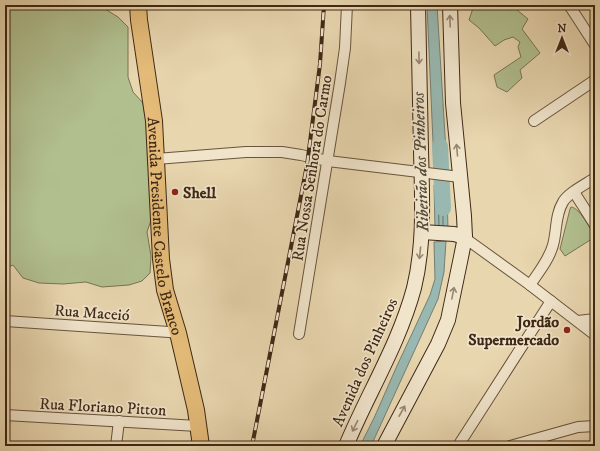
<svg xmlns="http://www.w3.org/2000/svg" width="600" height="451" font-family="'IM FELL DW Pica',serif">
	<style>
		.green { fill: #b1bf8f; stroke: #787452 }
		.water { fill: #98b8b1; stroke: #747e73 }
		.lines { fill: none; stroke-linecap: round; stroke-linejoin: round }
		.shore { stroke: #6c7063; stroke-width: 1 }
		.river { stroke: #98b8b1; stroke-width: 16 }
		.street-casing { stroke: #69543c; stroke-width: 12 }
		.secondary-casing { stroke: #3f2815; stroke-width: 16 }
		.primary-casing { stroke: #3f2815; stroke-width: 18 }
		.street { stroke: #f0e4cb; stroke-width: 10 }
		.secondary { stroke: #f0e4cb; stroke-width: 14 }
		.primary { stroke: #e4bb78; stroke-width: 16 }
		.rail-casing { stroke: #3f2815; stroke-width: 4 }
		.rail { stroke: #f0e4cb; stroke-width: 2.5; stroke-dasharray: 8; stroke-linecap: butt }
		.oneway { stroke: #988670 }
		.poi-dot { fill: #8f2418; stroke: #f0e4cb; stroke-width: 1.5 }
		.labels { text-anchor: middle; stroke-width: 3.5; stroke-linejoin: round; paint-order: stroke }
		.street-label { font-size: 16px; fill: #3f2815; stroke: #f0e4cb }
		.poi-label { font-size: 16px; font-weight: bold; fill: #3f2815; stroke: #f0e4cb; text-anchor: start }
		.water-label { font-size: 17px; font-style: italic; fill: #554c3c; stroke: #f0e4cb }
	</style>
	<rect width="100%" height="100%" fill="#e8d6af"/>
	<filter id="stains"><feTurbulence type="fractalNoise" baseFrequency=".005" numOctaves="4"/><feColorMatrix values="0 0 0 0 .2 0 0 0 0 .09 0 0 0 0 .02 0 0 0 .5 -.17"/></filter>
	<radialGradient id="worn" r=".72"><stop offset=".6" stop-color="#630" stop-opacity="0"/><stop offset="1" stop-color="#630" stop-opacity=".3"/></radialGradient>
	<g class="green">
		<path d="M5,5H87L105,9L118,17L128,27V77L133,92L143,103L145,116L150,118L152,217L147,232L151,256L150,273L142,281L129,285L102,287L86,282L63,284L39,283L23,278L13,265L11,266L5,267Z"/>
		<path d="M474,5H511L528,19L522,29L540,53L520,70L522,78L507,92L497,87L494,75L521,57L518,47L520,42L513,37L504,40L495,46L479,28L469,20Z"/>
		<path d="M571,207C580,208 590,229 595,237L565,256L560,249L570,209Z"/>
	</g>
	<g class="water">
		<path d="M427,5H437L447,168L434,165Z"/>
		<path d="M434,185L447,187L448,230H435Z"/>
		<path d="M446,241L444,272L438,299L371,446H360L374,418L396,368L430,295L435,279L434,242Z"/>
	</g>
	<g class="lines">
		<g class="shore">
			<path d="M439,142L441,144L442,160L440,162H439L438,160L437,144Z"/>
			<path d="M439,225L438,192L440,190L443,192V225"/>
		</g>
		<path class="river" d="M440,146L443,208"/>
		<g class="street-casing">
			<g id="street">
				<path d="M569,5L595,45"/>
				<path d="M534,121L595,80"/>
				<path d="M156,159L246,152H282L301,155L328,161L460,177"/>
				<path d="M574,192L595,225"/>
				<path d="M465,237L469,241L530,285L595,335"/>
				<path d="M530,285C538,273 549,260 553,245C557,231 555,215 563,202C568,193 586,184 595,178"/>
				<path d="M5,321L169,332L178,333"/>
				<path d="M578,321L595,319"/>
				<path d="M299,334L340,83L345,48L347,5"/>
				<path d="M5,415L198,426"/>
				<path d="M116,446L119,421"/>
				<path d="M458,446L551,301"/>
				<path d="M510,446L578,427L595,426"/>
			</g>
		</g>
		<g class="secondary-casing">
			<g id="secondary">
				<path d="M422,232L454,234L465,237"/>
				<path d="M346,446C368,393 399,344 414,288C425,243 422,196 421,150C420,102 419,53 418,5"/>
				<path d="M384,446L438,344L448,320L461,257L465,237L464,216L453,103L450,5"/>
			</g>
		</g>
		<g class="primary-casing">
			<g id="primary">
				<path id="s1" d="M138,5L139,20L154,121L161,259L165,290L178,333L196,410L201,446"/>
			</g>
		</g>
		<use href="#street" class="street"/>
		<use href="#secondary" class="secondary"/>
		<use href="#primary" class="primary"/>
		<g class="rail-casing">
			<path id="rail" d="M252,446L307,165L320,64L324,5"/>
		</g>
		<use href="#rail" class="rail"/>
	</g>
	<defs><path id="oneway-shaft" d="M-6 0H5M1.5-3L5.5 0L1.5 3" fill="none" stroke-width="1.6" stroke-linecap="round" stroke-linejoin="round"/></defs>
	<g class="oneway">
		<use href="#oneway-shaft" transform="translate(450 21) rotate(-92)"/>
		<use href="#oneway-shaft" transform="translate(419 58) rotate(89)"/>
		<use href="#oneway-shaft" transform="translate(457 150) rotate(-95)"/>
		<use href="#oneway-shaft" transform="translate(420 253) rotate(96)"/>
		<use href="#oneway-shaft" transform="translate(453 293) rotate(-79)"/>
		<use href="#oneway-shaft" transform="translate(402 411) rotate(-61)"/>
		<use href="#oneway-shaft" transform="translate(355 426) rotate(116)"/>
	</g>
	<g class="poi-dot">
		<circle cx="175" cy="192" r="4"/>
		<circle cx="567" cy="330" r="4"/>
	</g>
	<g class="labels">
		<g class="street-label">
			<text transform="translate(311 168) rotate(-81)" y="6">Rua Nossa Senhora do Carmo</text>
			<text dy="6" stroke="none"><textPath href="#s1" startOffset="223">Avenida Presidente Castelo Branco</textPath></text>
			<text transform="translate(92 312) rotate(4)" y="6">Rua Maceió</text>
			<text transform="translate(364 362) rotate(-66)" y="6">Avenida dos Pinheiros</text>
			<text transform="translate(103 406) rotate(3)" y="6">Rua Floriano Pitton</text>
		</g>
		<g class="poi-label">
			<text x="183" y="198">Shell</text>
			<text x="559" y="327" text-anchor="end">Jordão<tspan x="559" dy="18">Supermercado</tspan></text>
		</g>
		<g class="water-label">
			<text transform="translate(420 162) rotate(-92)" y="6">Ribeirão dos Pinheiros</text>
		</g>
	</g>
	<rect width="600" height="451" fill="none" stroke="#e8d6af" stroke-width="20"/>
	<rect x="6" y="6" width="588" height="439" fill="none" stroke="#3f2815" stroke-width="2"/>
	<rect x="10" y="10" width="580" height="431" fill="none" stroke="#3f2815"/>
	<g transform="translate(562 38)" stroke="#f0e4cb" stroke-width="3" paint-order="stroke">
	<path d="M0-3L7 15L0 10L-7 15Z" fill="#3f2815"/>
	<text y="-6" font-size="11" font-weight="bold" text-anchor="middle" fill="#3f2815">N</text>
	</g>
	<rect width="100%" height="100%" filter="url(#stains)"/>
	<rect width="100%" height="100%" fill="url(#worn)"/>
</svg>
